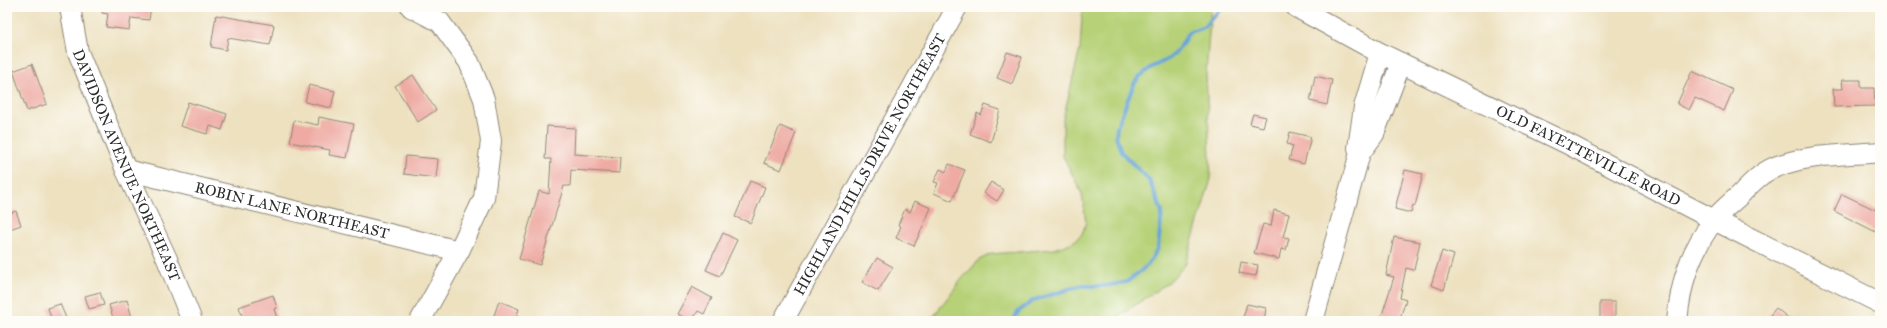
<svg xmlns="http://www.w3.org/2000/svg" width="1887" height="328" font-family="'IM FELL Great Primer',serif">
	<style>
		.green { fill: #b6d177; stroke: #707e51 }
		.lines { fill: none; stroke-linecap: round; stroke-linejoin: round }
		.stream { stroke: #67a4d8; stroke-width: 4 }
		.building { fill: #eeaaa3 }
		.minor-casing { stroke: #8c8676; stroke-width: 22 }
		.minor { stroke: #fff; stroke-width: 20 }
		.labels { text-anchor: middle; stroke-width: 3; stroke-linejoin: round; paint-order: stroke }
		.street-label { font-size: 15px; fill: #2b2b2b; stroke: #fdfcf7 }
	</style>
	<rect width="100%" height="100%" fill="#fdfcf7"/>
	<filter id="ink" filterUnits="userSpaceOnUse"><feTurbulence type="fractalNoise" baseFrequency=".025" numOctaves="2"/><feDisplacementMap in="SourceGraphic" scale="8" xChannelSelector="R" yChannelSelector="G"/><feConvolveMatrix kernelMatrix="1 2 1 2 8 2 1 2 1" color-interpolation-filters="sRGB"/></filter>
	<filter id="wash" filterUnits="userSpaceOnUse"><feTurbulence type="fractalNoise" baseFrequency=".012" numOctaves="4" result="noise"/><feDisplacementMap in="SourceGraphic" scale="16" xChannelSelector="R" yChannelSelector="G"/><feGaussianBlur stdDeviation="0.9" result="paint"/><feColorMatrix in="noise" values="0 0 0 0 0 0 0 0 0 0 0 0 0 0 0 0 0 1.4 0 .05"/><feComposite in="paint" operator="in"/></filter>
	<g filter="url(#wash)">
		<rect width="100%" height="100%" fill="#ede1c0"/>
		<path class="green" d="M1085,7H1211L1206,74L1211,179L1185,265L1169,282L1112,321H930L960,281L979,260L991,254L1055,249L1073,242L1082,234L1086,223L1082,194L1063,156V119L1080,49L1082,15Z"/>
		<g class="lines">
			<path class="stream" d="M1012,321L1019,311L1034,300L1079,286H1105L1127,282L1148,265L1158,248L1162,212L1149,180L1121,152L1116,136L1117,127L1134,84L1139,77L1152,67L1170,58L1181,46L1188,33L1204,27L1222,7"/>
		</g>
		<g id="blocks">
			<g class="building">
				<path d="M102,7H151L149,20L131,18L129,30L106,27L108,14L102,13Z"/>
				<path d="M216,15L274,25L270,45L228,38L226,50L211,47Z"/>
				<path d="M1007,52L1022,57L1012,84L997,78Z"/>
				<path d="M32,64L47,104L27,111L13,71Z"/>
				<path d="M1692,71L1733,90L1724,111L1695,98L1689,110L1677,104Z"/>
				<path d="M413,75L436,110L418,122L395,86Z"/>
				<path d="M1315,76L1332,80L1327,105L1310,101Z"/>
				<path d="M1842,80H1861V88H1874L1875,106L1834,107L1833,89H1843Z"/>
				<path d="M309,85L335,91L331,108L305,102Z"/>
				<path d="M188,102L227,114L222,130L210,126L207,134L180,126Z"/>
				<path d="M985,105L1000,110L991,142L970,134L977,113L981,115Z"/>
				<path d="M1253,114L1266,117L1263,127L1250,124Z"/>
				<path d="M319,117L354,124L347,158L329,155L330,150L290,142L294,120L318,125Z"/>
				<path d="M547,126L575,128L574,154L620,157L619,173L571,170L570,186H564L540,265L519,259L539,191L549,194L551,159H545Z"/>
				<path d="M780,126L796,133L781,170L764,163Z"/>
				<path d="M1290,132L1311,137L1304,164L1289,160L1293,146L1287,144Z"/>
				<path d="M406,156L438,159L436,178L404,174Z"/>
				<path d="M949,164L965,170L952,201L934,193L938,183L934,182L940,169L946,172Z"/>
				<path d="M1405,170L1423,174L1415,206L1413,205L1411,213L1395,209Z"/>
				<path d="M750,181L765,187L751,223L735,217Z"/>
				<path d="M991,182L1004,190L997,201L984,193Z"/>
				<path d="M1842,194L1880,212V234L1834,211Z"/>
				<path d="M915,201L931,208L914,246L896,238L901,226L898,225L905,209L910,212Z"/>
				<path d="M1274,210L1289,214L1283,237L1289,238L1286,250L1281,249L1279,259L1254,253L1263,224L1271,226Z"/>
				<path d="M16,211L21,225L7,230V214Z"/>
				<path d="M723,233L737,240L720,276L706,270Z"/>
				<path d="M1394,237L1420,242L1414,270L1406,268L1400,298L1406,300L1399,321H1380L1394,277L1386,275Z"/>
				<path d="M1442,251L1454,255L1444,290L1431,285Z"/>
				<path d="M877,258L893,267L878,291L862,282Z"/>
				<path d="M1241,262L1258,265L1256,276L1239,273Z"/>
				<path d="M692,287L712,298L704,314L698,311L692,321L677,314Z"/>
				<path d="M100,292L104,305L89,309L85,296Z"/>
				<path d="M273,295L277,308L274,309L278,321H244L239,307Z"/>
				<path d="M127,300L133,321H114L109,305Z"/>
				<path d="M499,301L519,309L515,321H492Z"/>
				<rect x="1600" y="302" width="15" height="19"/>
				<path d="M60,304L66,318L52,321L48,308Z"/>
				<path d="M1247,304L1266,308L1264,321H1242Z"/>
				<path d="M1776,308L1792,321H1765Z"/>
			</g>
		</g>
	</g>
	<g filter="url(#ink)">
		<use href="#blocks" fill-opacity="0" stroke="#8c8676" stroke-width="1"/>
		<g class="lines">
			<g class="minor-casing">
				<g id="minor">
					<path id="s1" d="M70,7L78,52L126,170L167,259L192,321"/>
					<path d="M411,7L440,22L469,62L484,99L491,141L484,198L459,251L420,321"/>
					<path id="s2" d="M1296,7L1380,53L1564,142L1714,220L1880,303"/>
					<path d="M1360,153L1358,148L1364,107L1380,53"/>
					<path id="s3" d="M126,170L459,251"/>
					<path id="s4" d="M783,321L957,7"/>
					<path d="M1313,321L1360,153L1374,134L1401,63"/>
					<path d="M1677,321C1681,281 1690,252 1714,220C1721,211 1731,203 1740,195C1753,181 1765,169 1784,164C1814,154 1849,155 1880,152"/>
				</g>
			</g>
			<use href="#minor" class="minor"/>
		</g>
	</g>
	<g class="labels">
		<g class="street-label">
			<text dy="5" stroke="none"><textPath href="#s2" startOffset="328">OLD FAYETTEVILLE ROAD</textPath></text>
			<text dy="5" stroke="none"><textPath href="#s4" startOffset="179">HIGHLAND HILLS DRIVE NORTHEAST</textPath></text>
			<text dy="5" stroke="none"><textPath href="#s1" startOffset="169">DAVIDSON AVENUE NORTHEAST</textPath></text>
			<text dy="5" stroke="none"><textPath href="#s3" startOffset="171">ROBIN LANE NORTHEAST</textPath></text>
		</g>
	</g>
	<rect width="1887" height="328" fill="none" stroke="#fdfcf7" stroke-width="24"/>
</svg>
